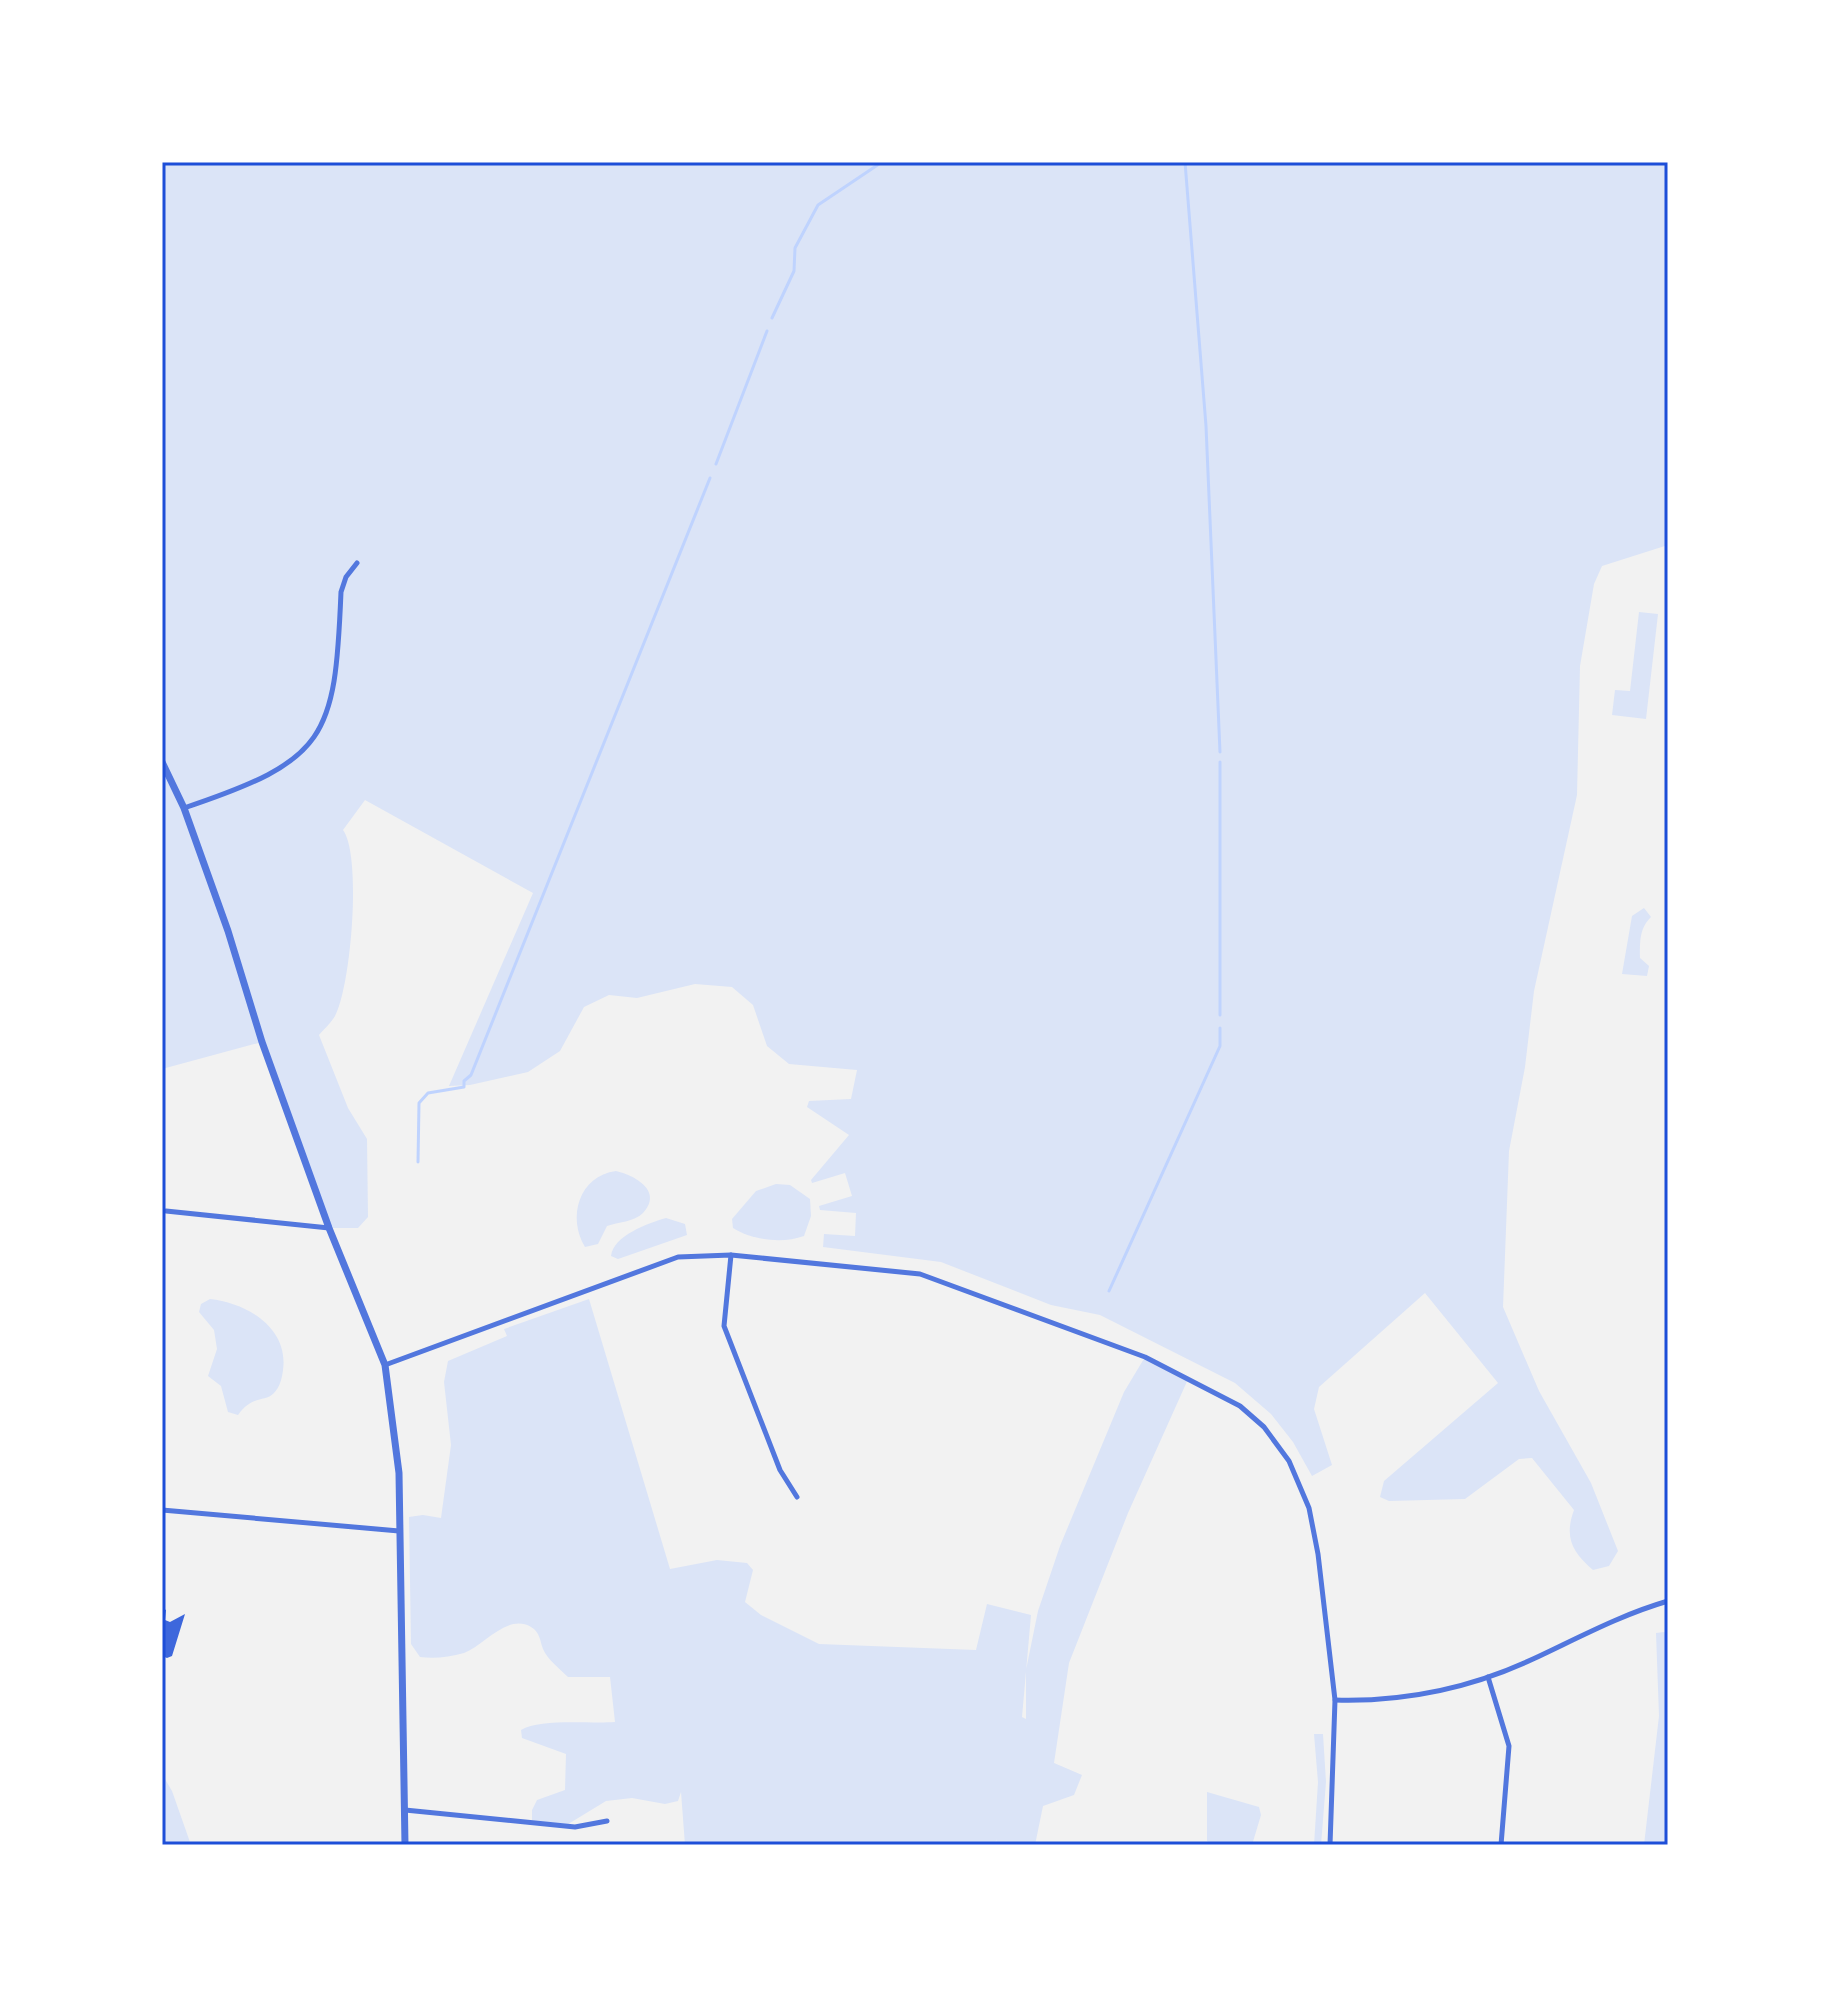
<svg xmlns="http://www.w3.org/2000/svg" width="1830" height="2007" font-family="'Varela Round',sans-serif">
	<style>
		.green { fill: #dbe4f7 }
		.lines { fill: none; stroke-linecap: round; stroke-linejoin: round }
		.stream { stroke: #bfd3fe; stroke-width: 3 }
		.building { fill: #3d67dc }
		.minor { stroke: #5277de; stroke-width: 5 }
		.tertiary { stroke: #5277de; stroke-width: 7 }
		.neatline { fill: none; stroke: #1d4ed8; stroke-width: 3 }
	</style>
	<rect width="100%" height="100%" fill="#f2f2f2"/>
	<g class="green">
		<path d="M162,162H1668V545L1602,566L1594,584L1580,666L1577,795L1534,991L1525,1067L1509,1151L1503,1307L1539,1391L1591,1483L1618,1551L1609,1566L1593,1570C1572,1552 1564,1537 1574,1510L1532,1458L1519,1459L1465,1499L1389,1501L1380,1497L1384,1481L1498,1383L1425,1293L1319,1387L1314,1409L1332,1465L1312,1476L1293,1442L1271,1414L1235,1383L1100,1315L1051,1305L941,1262L823,1247L824,1234L855,1236L856,1213L820,1210L819,1206L852,1196L845,1173L812,1183L811,1180L849,1135L807,1107L809,1101L851,1099L857,1070L789,1064L767,1046L753,1005L732,987L695,984L637,998L609,995L584,1007L560,1051L528,1072L470,1085L449,1086L533,893L365,800L343,830C362,856 351,986 335,1016C331,1023 324,1029 319,1035L348,1108L367,1139L368,1217L358,1228H329L262,1042L162,1069Z"/>
		<path d="M1639,612L1658,614L1646,719L1612,715L1615,690L1630,691Z"/>
		<path d="M1644,908L1651,917C1639,929 1640,942 1640,958L1649,966L1647,976L1622,974L1632,916Z"/>
		<path d="M616,1171C634,1175 664,1191 643,1213C634,1222 618,1222 607,1226L598,1244L585,1247C567,1217 579,1176 616,1171Z"/>
		<path d="M776,1184L790,1185L810,1199L811,1216L804,1236C782,1244 752,1240 733,1228L732,1219L756,1191Z"/>
		<path d="M666,1218L685,1224L687,1235L618,1259L611,1256C613,1236 648,1223 666,1218Z"/>
		<path d="M210,1299C247,1303 289,1328 283,1370C282,1378 280,1387 274,1393C264,1403 253,1394 238,1415L228,1412L221,1386L208,1376L217,1349L214,1330L199,1312L201,1304Z"/>
		<path d="M589,1299L670,1569L717,1560L747,1563L753,1570L745,1602L761,1615L819,1644L976,1650L987,1604L1031,1615L1022,1717L1026,1719V1670L1038,1611L1060,1546L1124,1392L1145,1357L1189,1377L1128,1513L1069,1663L1054,1763L1082,1775L1074,1795L1043,1806L1035,1845H995L997,1839L994,1845H685L681,1792L678,1801L665,1804L632,1798L606,1801L565,1826L532,1823V1810L537,1800L565,1790L566,1754L522,1738L521,1730C540,1718 589,1724 615,1722L610,1677H568C560,1669 547,1659 543,1649C540,1641 540,1632 531,1627C507,1613 484,1646 464,1653C449,1657 435,1659 420,1657L411,1644L409,1517L423,1515L441,1518L451,1445L444,1382L448,1361L507,1336L504,1329Z"/>
		<path d="M1664,1632L1668,1634V1845H1644L1659,1716L1656,1633Z"/>
		<path d="M1314,1734H1323L1326,1782L1321,1845H1314L1318,1782Z"/>
		<path d="M162,1774L172,1791L191,1845H162Z"/>
		<path d="M1207,1792L1259,1807L1261,1815L1252,1845H1211L1207,1841Z"/>
	</g>
	<g class="lines">
		<g class="stream">
			<path d="M1185,162L1206,426L1220,752"/>
			<path d="M772,318L794,271L795,248L818,205L882,162"/>
			<path d="M716,464L767,331"/>
			<path d="M1220,762V1015"/>
			<path d="M418,1162L419,1103L428,1093L464,1087V1081L471,1075L710,478"/>
			<path d="M1109,1291L1220,1046V1028"/>
		</g>
	</g>
	<path class="building" d="M162,1608L166,1610L165,1620L170,1622L185,1614L172,1656L167,1658L162,1656Z"/>
	<g class="lines">
		<g class="minor">
			<path d="M184,808C327,760 335,739 341,592L346,577L357,563"/>
			<path d="M166,1211L329,1228"/>
			<path d="M731,1255L724,1326L780,1470L797,1497"/>
			<path d="M385,1365L678,1257L731,1255L920,1274L1145,1357L1240,1406L1264,1427L1289,1461L1309,1508L1318,1554L1335,1700L1330,1845"/>
			<path d="M162,1510L399,1531"/>
			<path d="M1488,1677L1509,1746L1501,1845"/>
			<path d="M1335,1700C1404,1702 1471,1688 1533,1659C1578,1638 1620,1615 1668,1601"/>
			<path d="M405,1810L575,1827L607,1821"/>
		</g>
		<path class="tertiary" d="M162,762L184,808L228,931L262,1042L329,1228L385,1365L399,1473L405,1845"/>
	</g>
	<rect width="1830" height="2007" fill="none" stroke="#ffffff" stroke-width="328"/>
	<rect x="164" y="164" width="1502" height="1679" class="neatline"/>
</svg>
